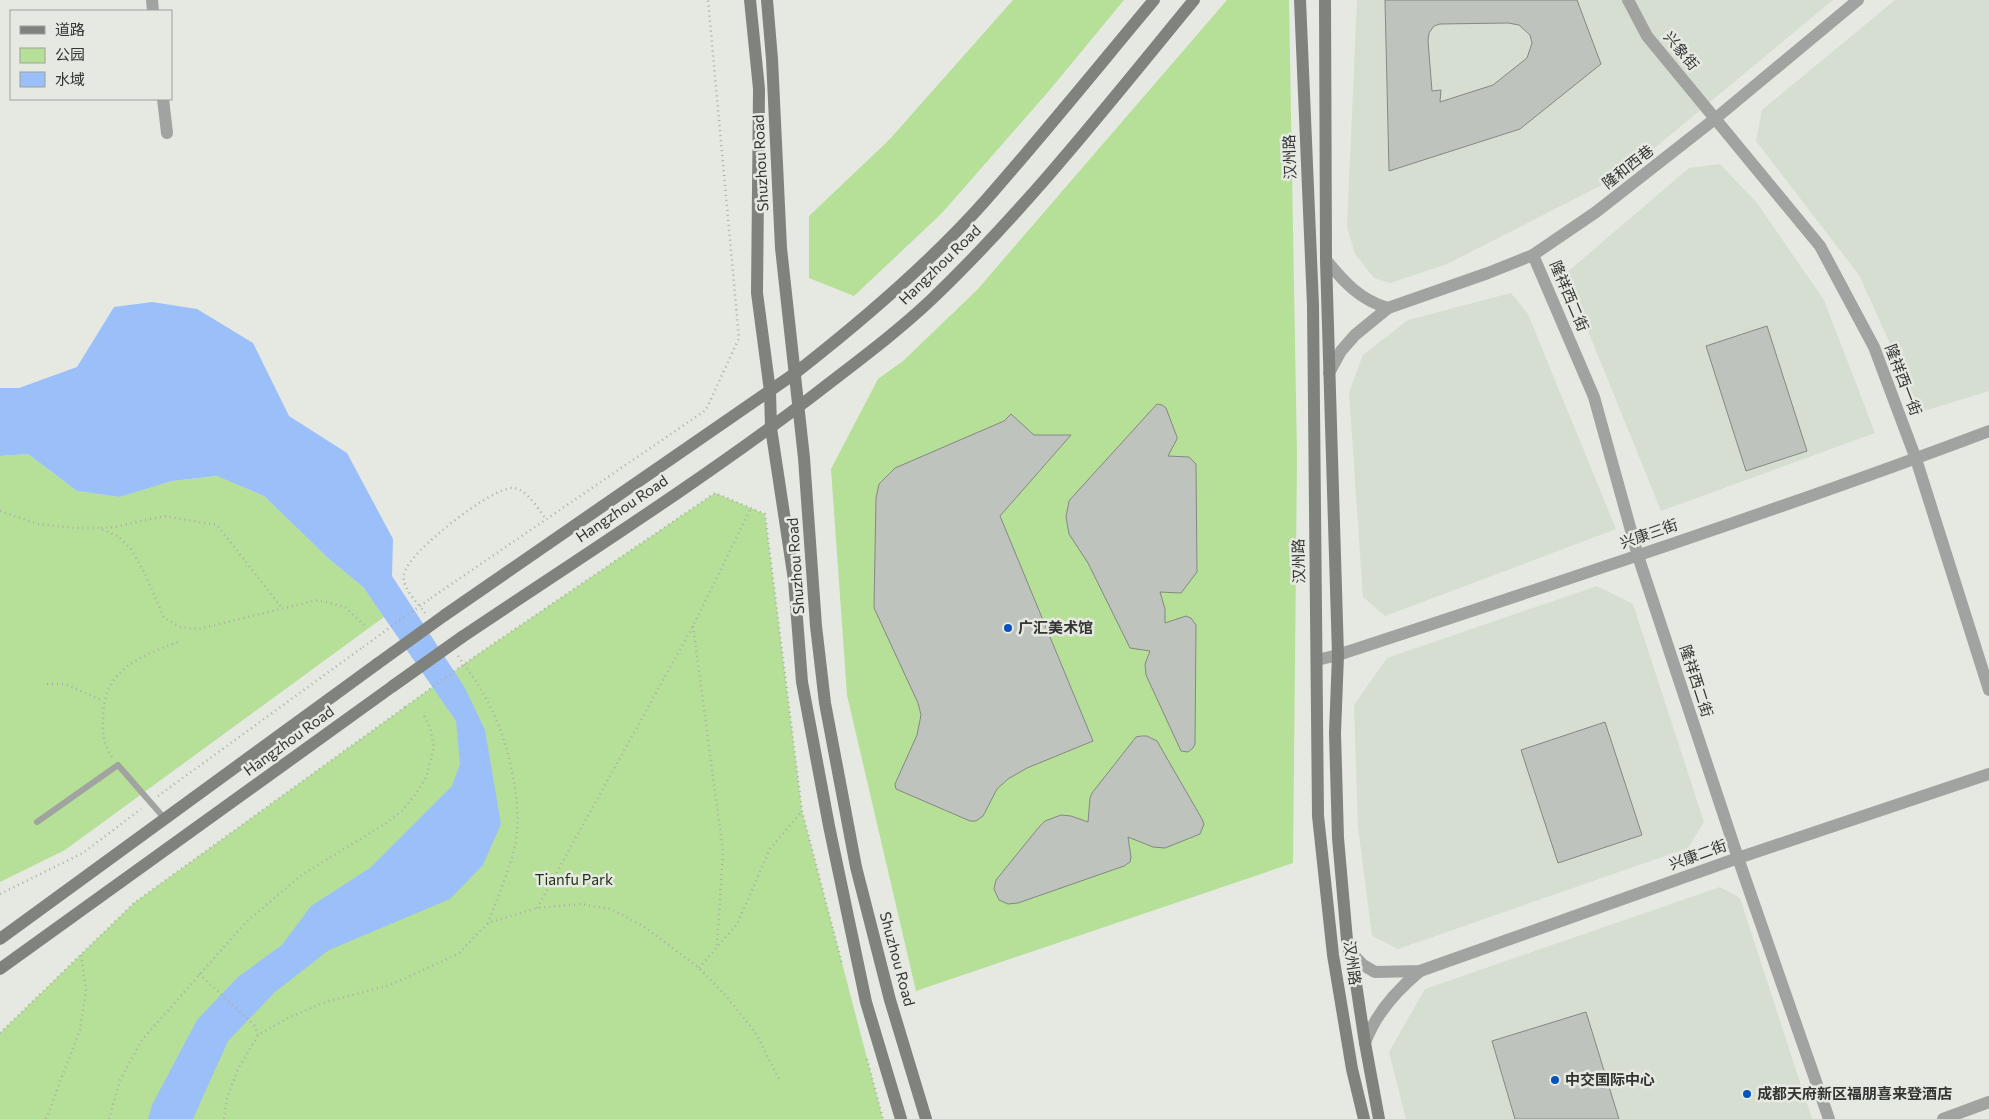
<svg xmlns="http://www.w3.org/2000/svg" width="1989" height="1119" font-family="Commissioner,'Noto Sans SC',sans-serif">
	<style>
		.built { fill: #d6ded1 }
		.green { fill: #b6df98 }
		.water { fill: #9bbff8 }
		.building { fill: #bfc3bd; stroke: #848882; fill-rule: evenodd }
		.lines { fill: none; stroke-linecap: round; stroke-linejoin: round }
		.path { stroke: #acafa9; stroke-width: 2.5; stroke-dasharray: 1 4; stroke-linecap: butt }
		.lane { stroke: #a1a3a0; stroke-width: 6 }
		.street { stroke: #a1a3a0; stroke-width: 12 }
		.secondary { stroke: #80827e; stroke-width: 12 }
		.path-bridge { stroke: #acafa9; stroke-width: 2.5; stroke-dasharray: 1 4; stroke-linecap: butt }
		.secondary-bridge { stroke: #80827e; stroke-width: 12 }
		.poi-dot { fill: #0653bd; stroke: #e5e9e2; stroke-width: 2 }
		.labels { text-anchor: middle; stroke-width: 5; stroke-linejoin: round; paint-order: stroke }
		.street-label { font-size: 15px; fill: #343533; stroke: #e5e9e2 }
		.poi-label { font-size: 15px; font-weight: bold; fill: #343533; stroke: #e5e9e2; text-anchor: start }
		.park-label { font-size: 15px; fill: #203111; stroke: #e5e9e2 }
	</style>
	<rect width="100%" height="100%" fill="#e5e9e2"/>
	<g class="built">
		<path d="M1357,0H1833L1622,175L1447,264L1390,283L1374,278L1355,254L1347,227Z"/>
		<path d="M1895,0H1989V391L1921,412L1859,275L1756,141L1762,110Z"/>
		<path d="M1720,164L1757,203L1824,300L1875,433L1661,511L1565,274L1689,168Z"/>
		<path d="M1511,293L1528,314L1616,529L1385,616L1363,597L1349,392L1363,355L1408,320Z"/>
		<path d="M1597,586L1633,604L1704,822L1688,848L1398,949L1372,936L1358,827L1354,705L1387,658Z"/>
		<path d="M1720,887L1740,898L1812,1119H1406L1389,1052L1425,989Z"/>
	</g>
	<g class="green">
		<path d="M1013,0H1124L1048,92L942,213L854,296L809,278V216L889,140Z"/>
		<path d="M1227,0H1289L1297,457L1293,863L916,991L847,695L831,469L878,379L903,361L977,290Z"/>
		<path d="M28,454L77,491L120,497L172,481L218,476L264,496L329,559L363,587L384,617L65,850L0,882V456Z"/>
		<path d="M715,493L765,514L802,811L883,1119H0V1033L134,903L474,657Z"/>
	</g>
	<path class="water" d="M152,302L197,309L253,343L289,416L347,453L393,539L392,576L465,688L485,730L501,824L483,865L450,899L329,950L275,992L228,1041L193,1119H148L152,1105L197,1020L238,977L282,945L311,906L370,868L452,786L460,764L456,721L363,587L329,559L264,496L217,476L172,481L120,497L77,491L28,454L0,456V388H19L77,367L114,307Z"/>
	<g class="building">
		<path d="M1385,0H1577L1601,64L1520,129L1389,171ZM1508,23L1519,25L1530,35L1532,43L1527,58L1493,85L1440,102L1441,90L1432,91L1428,41L1429,33L1434,26L1440,24Z"/>
		<path d="M1767,326L1807,451L1746,471L1706,346Z"/>
		<path d="M1157,404L1162,405L1166,408L1177,437V439L1168,456L1189,457L1196,464L1197,572L1181,593L1160,592L1165,609V623L1186,616L1191,618L1196,625L1195,744L1193,748L1188,752L1181,751L1146,675L1145,664L1150,651L1130,648L1088,563L1069,534L1066,517L1069,501L1076,493Z"/>
		<path d="M1011,414L1034,435H1071L1000,516L1093,741L1027,768L1008,779L997,789L983,816L976,821H970L896,789L895,784L917,735L921,715L918,703L874,608L876,498L879,484L895,468L1004,421Z"/>
		<path d="M1605,722L1642,835L1558,863L1521,750Z"/>
		<path d="M1141,736H1147L1157,741L1202,819L1204,824L1200,834L1165,848L1153,847L1128,837L1131,857L1130,862L1124,866L1018,903L1008,904L999,900L994,889L996,880L1039,827L1045,821L1061,815L1071,816L1088,822L1090,798L1092,793L1136,737Z"/>
		<path d="M1586,1012L1619,1119H1515L1492,1041Z"/>
	</g>
	<g class="lines">
		<g class="path">
			<path d="M0,511L37,524L75,528H98L118,536L131,549L145,574L164,618L180,627L198,629L318,600L345,607L364,625"/>
			<path d="M101,528L114,527L164,516L217,525L282,608"/>
			<path d="M431,598L706,410L739,338L708,0"/>
			<path d="M425,613C418,603 401,588 404,574C407,553 493,486 513,488C527,489 538,509 546,519"/>
			<path d="M693,626L723,852L717,945"/>
			<path d="M458,656C488,696 503,726 513,776C517,799 519,816 516,840C512,865 497,898 488,923"/>
			<path d="M474,657L715,493L765,514L802,811L842,964"/>
			<path d="M47,684H66L103,701"/>
			<path d="M112,757C104,745 102,732 103,717C104,669 139,657 178,642"/>
			<path d="M158,796L363,647"/>
			<path d="M0,894L83,853L141,809"/>
			<path d="M537,908L693,626L751,508"/>
			<path d="M699,968L737,924L770,849L802,811"/>
			<path d="M199,974L254,1025L258,1035"/>
			<path d="M0,1033L134,903L405,707"/>
			<path d="M867,1059L883,1119"/>
			<path d="M46,1119L80,1030L86,991L81,953"/>
			<path d="M109,1119L120,1080L142,1040L246,922L303,874L385,824L402,811L415,795L426,778L434,747L430,727L423,714"/>
			<path d="M224,1119L227,1098L238,1069L258,1035L288,1018L323,1003L390,985L458,954L488,923L537,908L581,904L611,909L643,926L699,968L726,996L755,1032L779,1079"/>
		</g>
		<path class="lane" d="M37,822L118,765L165,819"/>
		<g class="street">
			<path d="M152,0L153,11"/>
			<path d="M1628,0L1647,36L1820,246L1874,347L1916,459L1989,690"/>
			<path d="M163,99L167,133"/>
			<path d="M1533,255L1594,397L1638,556L1738,858L1829,1119"/>
			<path d="M1326,260C1344,282 1360,300 1388,308L1355,335L1341,351L1329,373"/>
			<path d="M1388,308L1488,273L1533,255L1596,212L1716,118L1858,0"/>
			<path d="M1317,660L1338,655C1556,583 1774,512 1989,431"/>
			<path d="M1350,951L1363,965L1375,972L1420,971L1738,858L1989,774"/>
			<path d="M1365,1043C1375,1015 1397,990 1420,971"/>
			<path d="M1943,1119L1989,1102"/>
		</g>
		<g class="secondary">
			<path d="M750,0L759,89L757,293L770,391L771,428L794,580L802,682L829,826L866,1002L901,1119"/>
			<path d="M767,0L772,59L781,248L804,458L816,626L825,703L856,867L890,1000L926,1119"/>
			<path d="M1300,0L1313,305L1318,816L1333,955L1352,1069L1364,1119"/>
			<path d="M1325,0L1326,260L1338,655L1335,733L1338,838L1347,940L1355,977L1365,1043L1379,1119"/>
			<path d="M445,615L794,374C862,321 928,265 985,201C1043,135 1098,67 1154,0"/>
			<path d="M462,637C578,559 698,483 810,398C851,366 894,335 932,299C1028,207 1110,102 1194,0"/>
			<path d="M0,939L377,664"/>
			<path d="M0,969L393,686"/>
		</g>
		<g class="path-bridge">
			<path d="M363,647L431,598"/>
			<path d="M405,707L474,657"/>
		</g>
		<g class="secondary-bridge">
			<path d="M377,664L445,615"/>
			<path d="M393,686L462,637"/>
		</g>
	</g>
	<g class="poi-dot">
		<circle cx="1008" cy="628" r="5"/>
		<circle cx="1555" cy="1080" r="5"/>
		<circle cx="1747" cy="1094" r="5"/>
	</g>
	<g class="labels">
		<g class="street-label">
			<text transform="translate(1681 51) rotate(50)" y="5">兴象街</text>
			<text transform="translate(1290 157) rotate(-92)" y="5">汉州路</text>
			<text transform="translate(761 163) rotate(-93)" y="5">Shuzhou Road</text>
			<text transform="translate(1628 167) rotate(-38)" y="5">隆和西巷</text>
			<text transform="translate(940 265) rotate(-44)" y="5">Hangzhou Road</text>
			<text transform="translate(1569 296) rotate(67)" y="5">隆祥西二街</text>
			<text transform="translate(1903 380) rotate(69)" y="5">隆祥西一街</text>
			<text transform="translate(622 509) rotate(-34)" y="5">Hangzhou Road</text>
			<text transform="translate(1649 534) rotate(-19)" y="5">兴康三街</text>
			<text transform="translate(1299 561) rotate(-91)" y="5">汉州路</text>
			<text transform="translate(796 566) rotate(-94)" y="5">Shuzhou Road</text>
			<text transform="translate(1696 681) rotate(72)" y="5">隆祥西二街</text>
			<text transform="translate(289 741) rotate(-36)" y="5">Hangzhou Road</text>
			<text transform="translate(1698 855) rotate(-20)" y="5">兴康二街</text>
			<text transform="translate(897 959) rotate(75)" y="5">Shuzhou Road</text>
			<text transform="translate(1352 963) rotate(82)" y="5">汉州路</text>
		</g>
		<g class="poi-label">
			<text x="1018" y="633">广汇美术馆</text>
			<text x="1565" y="1085">中交国际中心</text>
			<text x="1757" y="1099">成都天府新区福朋喜来登酒店</text>
		</g>
		<g class="park-label">
			<text x="574" y="885">Tianfu Park</text>
		</g>
	</g>
	<rect x="10" y="10" width="162" height="90" fill="#e5e9e2" stroke="#9ea19c"/>
	<rect x="20" y="26" width="25" height="8" fill="#80827e" stroke="#9ea19c"/>
	<text x="55" y="35" font-size="15" fill="#343533">道路</text>
	<rect x="20" y="48" width="25" height="15" fill="#b6df98" stroke="#9ea19c"/>
	<text x="55" y="60" font-size="15" fill="#343533">公园</text>
	<rect x="20" y="72" width="25" height="15" fill="#9bbff8" stroke="#9ea19c"/>
	<text x="55" y="85" font-size="15" fill="#343533">水域</text>
</svg>
